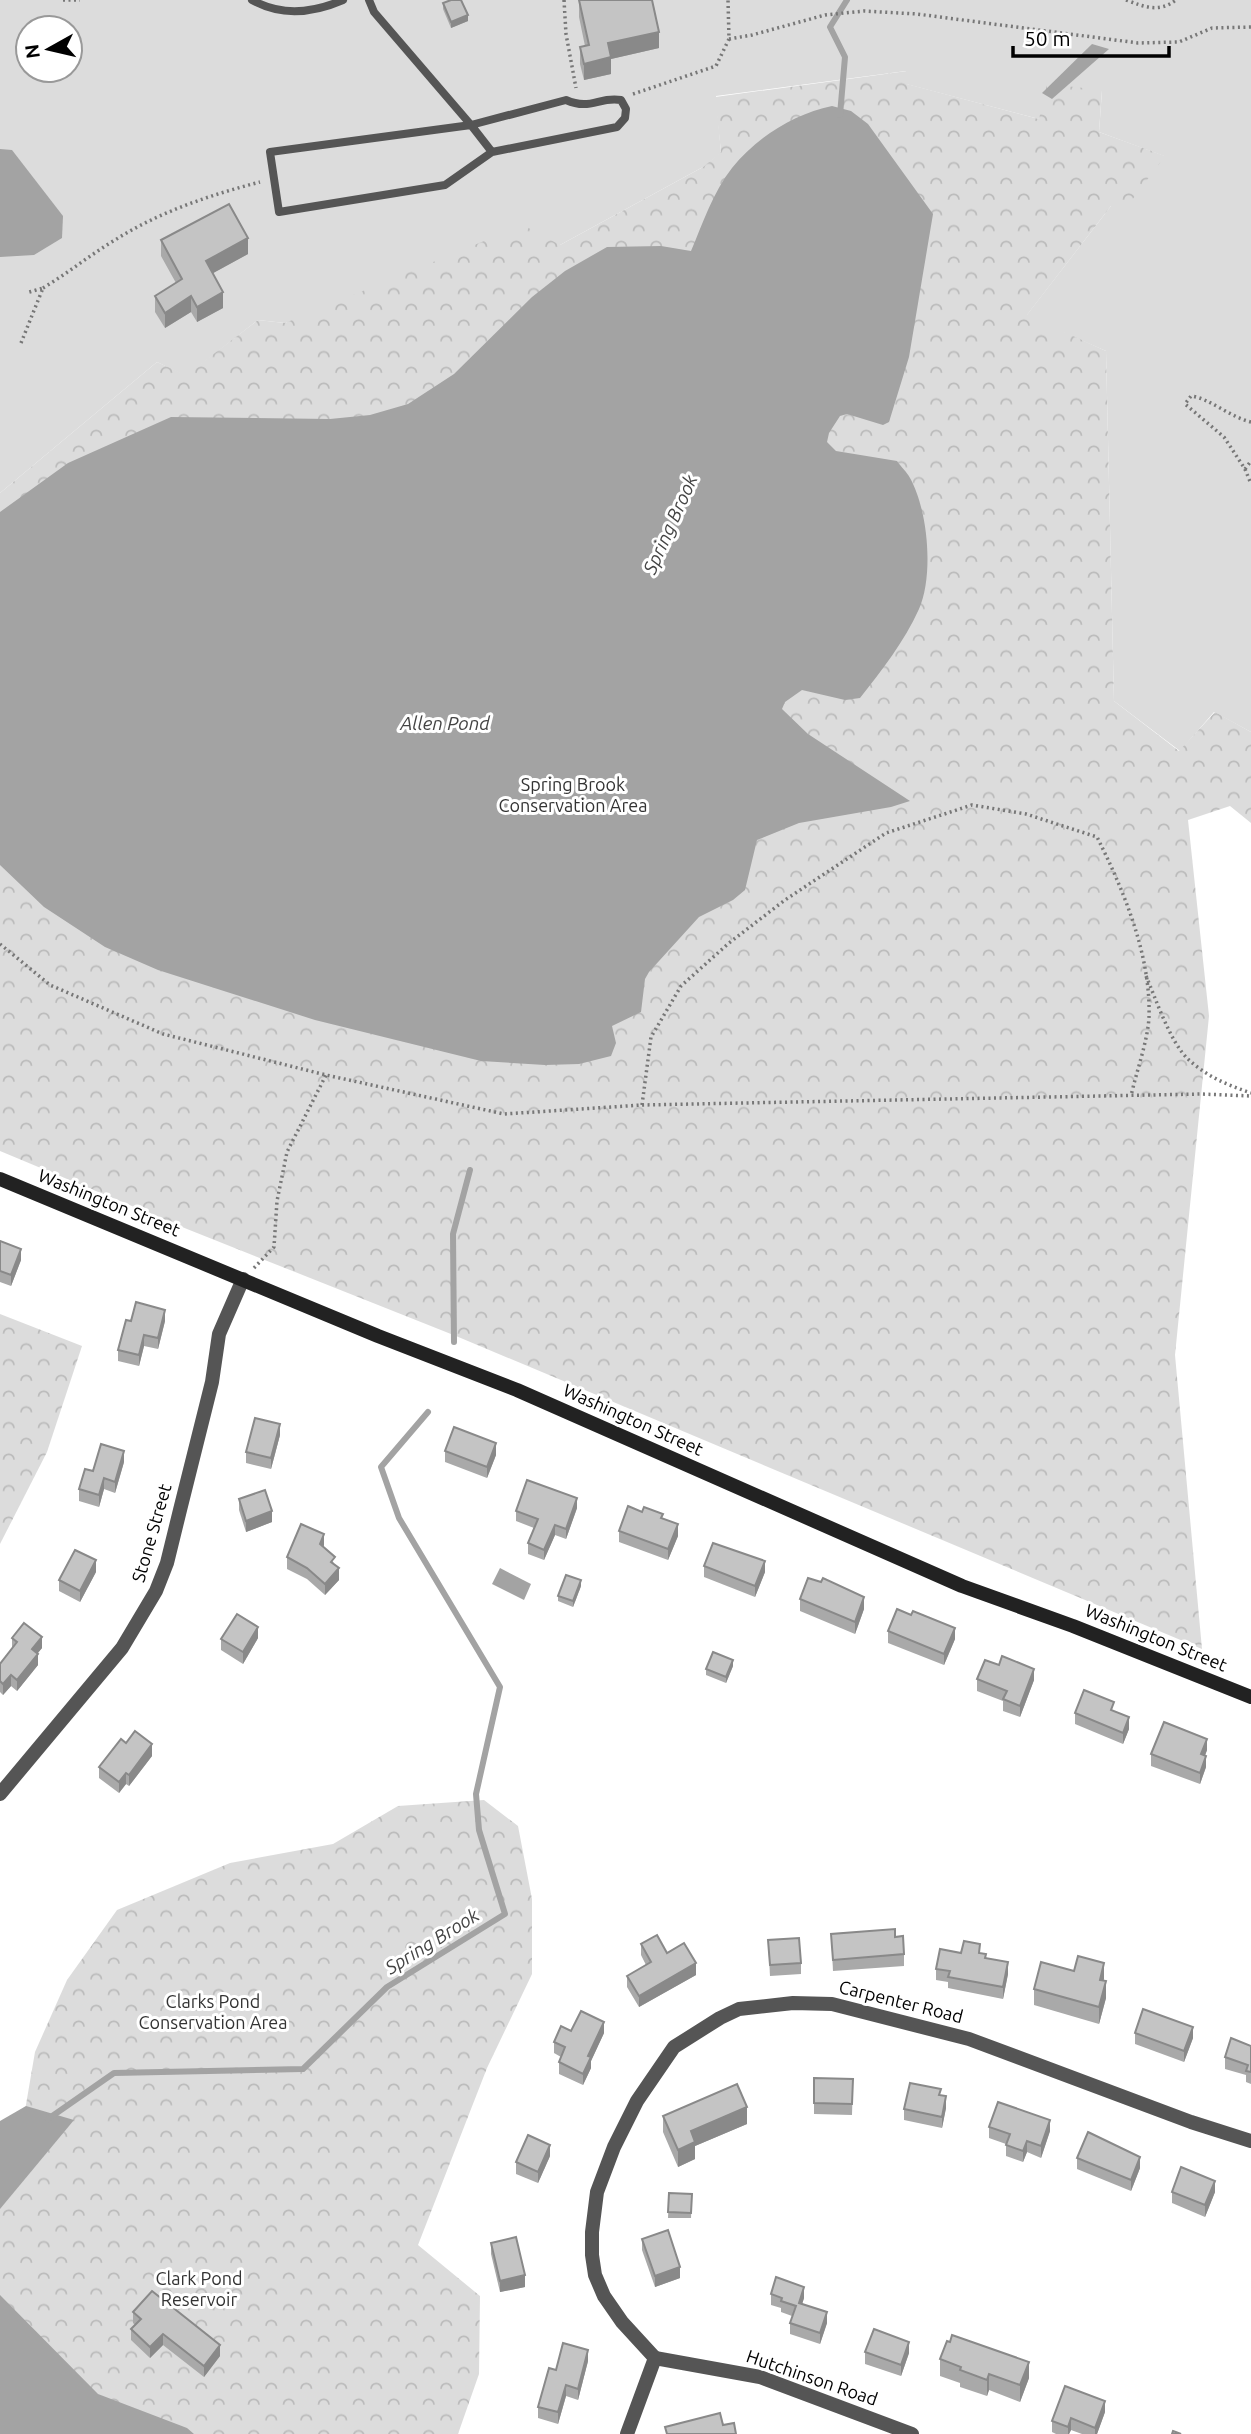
<svg xmlns="http://www.w3.org/2000/svg" width="1251" height="2434" font-family="Ubuntu,sans-serif">
	<style>
		.grass { fill: #dcdcdc; fill-rule: evenodd }
		.forest { fill: url(#forest-crowns) }
		.water { fill: #a3a3a3 }
		.lines { fill: none; stroke-linecap: round; stroke-linejoin: round }
		.stream { stroke: #a3a3a3; stroke-width: 6 }
		.path { stroke: #777; stroke-width: 3.5; stroke-dasharray: 2 3.5; stroke-linecap: butt }
		.service { stroke: #555; stroke-width: 8 }
		.minor { stroke: #555; stroke-width: 14 }
		.tertiary { stroke: #555; stroke-width: 14 }
		.secondary { stroke: #222; stroke-width: 14 }
		.wall { fill: #a9a9a9 }
		.shaded-wall { fill: #898989 }
		.building { fill: #c4c4c4; stroke: #898989; stroke-width: 2 }
		.labels { text-anchor: middle; stroke-width: 6; stroke-linejoin: round; paint-order: stroke }
		.park-label { font-size: 18px; fill: #333; stroke: #fff }
		.street-label { font-size: 18px; fill: #000; stroke: #fff }
		.water-label { font-size: 19px; font-style: italic; fill: #444; stroke: #fff }
	</style>
	<defs>
		<pattern id="forest-crowns" width="20" height="18" patternUnits="userSpaceOnUse" patternTransform="scale(1.75)"><rect width="20" height="18" fill="#dcdcdc"/><path d="M2 6a3 3 0 1 1 6 0M12 15a3 3 0 1 1 6 0" fill="none" stroke="#bbb"/></pattern>
	</defs>
	<rect width="100%" height="100%" fill="#fff"/>
	<path class="grass" d="M0,0H1251V732L1214,712L1180,751L1114,701L1106,351L1026,316L1111,206L1164,156L1099,132L1102,91L1039,119L906,84V71L716,96L721,153L703,167L560,245L285,323L258,320L186,376L157,362L0,493ZM28,28H70V70H28Z"/>
	<g class="forest">
		<path d="M907,71V84L1039,119L1047,84L1102,90L1099,132L1165,156L1126,208L1111,206L1027,315L1106,351L1114,701L1179,751L1215,712L1251,732V823L1230,806L1188,820L1209,1016L1175,1355L1202,1649L456,1336L187,1229L0,1151V493L157,362L186,375L258,320L285,323L523,225L560,245L703,167L721,152L715,97Z"/>
		<path d="M0,1314L82,1346L47,1452L0,1544Z"/>
		<path d="M484,1800L518,1826L532,1899V1974L487,2068L418,2245L480,2296L479,2374L458,2434H118L0,2302V2143L22,2128L35,2052L67,1980L117,1910L230,1863L333,1844L398,1806Z"/>
	</g>
	<g class="water">
		<path d="M1092,44L1109,49L1052,99L1042,93Z"/>
		<path d="M832,106L851,111L868,124L933,214L909,357L889,422L883,425L847,414L840,416L829,433L827,442L836,451L897,461C901,467 907,472 910,478C928,510 934,575 919,609C904,642 882,670 860,698L845,700L802,690L785,702L782,709L808,734L910,801L891,807L799,823L757,840L745,890L733,900L699,917L649,972L645,979L641,1012L612,1026L616,1043L611,1056L579,1064L545,1065L481,1061L315,1020L158,970L105,947L44,907L0,865V512L68,463L171,417L330,419L370,415L408,404L454,374L532,297L565,271L607,247L661,246L691,251C703,223 713,192 732,168C757,137 794,114 832,106Z"/>
		<path d="M0,149L12,150L63,216L62,238L34,255L0,257Z"/>
		<path d="M500,1568L531,1584L524,1600L492,1584Z"/>
		<path d="M26,2106L74,2120L0,2209V2121Z"/>
		<path d="M0,2295L98,2394L187,2428L194,2434H0Z"/>
	</g>
	<g class="lines">
		<g class="stream">
			<path d="M840,115L845,57L830,27L847,0"/>
			<path d="M454,1342L453,1234L470,1170"/>
			<path d="M48,2119L114,2073L303,2069L387,1987L505,1914L479,1830L476,1794L500,1687L399,1518L381,1467L428,1412"/>
		</g>
		<g class="path">
			<path d="M63,0H80"/>
			<path d="M564,0L566,34L576,88"/>
			<path d="M1126,0C1145,7 1159,13 1176,0"/>
			<path d="M729,39L752,35L825,15L864,11L917,14L1138,43L1179,42L1212,28L1251,27"/>
			<path d="M633,94L716,66L729,39L728,0"/>
			<path d="M43,288C68,273 90,255 115,240C159,212 210,195 260,182"/>
			<path d="M21,343L43,288L26,293"/>
			<path d="M1251,422C1230,417 1209,398 1191,396L1185,404L1224,437L1245,469L1251,461"/>
			<path d="M1245,469L1251,484"/>
			<path d="M0,944L50,985L163,1034L326,1075L504,1114L642,1105L1201,1094L1251,1096"/>
			<path d="M1146,976C1156,999 1170,1042 1188,1059C1207,1077 1228,1085 1251,1093"/>
			<path d="M642,1105L651,1037L681,986L729,943L785,900L886,833L972,805L1026,814L1097,837C1124,891 1151,956 1149,1017C1148,1040 1136,1073 1131,1096"/>
			<path d="M254,1268L274,1247L277,1201L287,1152L326,1075"/>
		</g>
		<g class="service">
			<path d="M252,0C282,17 313,13 343,0"/>
			<path d="M369,0L374,12L471,125L492,152L617,127L625,118L626,109L621,100C599,96 591,111 566,100L471,125L270,152L279,212L445,185L492,152"/>
		</g>
		<g class="minor">
			<path d="M655,2358L760,2377L912,2434"/>
			<path d="M627,2434L655,2358L622,2322L604,2296L595,2275L592,2255V2232L597,2192L614,2147L637,2101L674,2047L720,2018L739,2009L793,2003L832,2004L969,2039L1191,2122L1251,2141"/>
		</g>
		<path class="tertiary" d="M0,1794L122,1648L156,1591L167,1563L180,1510L212,1382L219,1334L243,1279"/>
		<path class="secondary" d="M0,1179L378,1336L517,1390L962,1586L1073,1626L1251,1697"/>
	</g>
	<g class="wall">
		<path d="M579,0L659,48L611,59V74L584,80L580,64V47L585,46L579,17Z"/>
		<path d="M443,3L468,21L451,28L443,9Z"/>
		<path d="M161,240L248,254L213,273L223,308L197,322L191,312L165,328L155,312V296L176,283L161,256Z"/>
		<path d="M0,1241L21,1260L11,1286L0,1282Z"/>
		<path d="M131,1321H165L158,1349L144,1346L139,1366L118,1361V1350Z"/>
		<path d="M280,1435L271,1469L246,1463V1452Z"/>
		<path d="M445,1451L496,1455L487,1478L445,1462Z"/>
		<path d="M124,1462L115,1493L104,1489L99,1507L79,1501V1489L93,1471Z"/>
		<path d="M239,1499L272,1522L246,1532L239,1510Z"/>
		<path d="M577,1508L566,1539L555,1535L544,1560L528,1554V1543L534,1528L516,1521V1511Z"/>
		<path d="M663,1519L678,1536L668,1560L619,1542V1531Z"/>
		<path d="M324,1545V1547L335,1565L339,1580L325,1595L307,1579L287,1569V1557Z"/>
		<path d="M704,1566L765,1572L755,1597L704,1577Z"/>
		<path d="M96,1572L80,1602L59,1591V1580Z"/>
		<path d="M581,1586L573,1607L558,1601V1596Z"/>
		<path d="M800,1599L864,1609L855,1634L800,1611Z"/>
		<path d="M911,1615L955,1639L944,1665L888,1643V1631Z"/>
		<path d="M12,1638L42,1648L37,1654L38,1665L17,1691L11,1686L3,1695L0,1692V1664L12,1649Z"/>
		<path d="M258,1638L243,1664L221,1650V1639Z"/>
		<path d="M733,1666L726,1683L706,1675V1669Z"/>
		<path d="M977,1679L1034,1680L1020,1717L1003,1711V1701L977,1691Z"/>
		<path d="M1075,1713L1129,1729L1123,1744L1075,1724Z"/>
		<path d="M126,1743L152,1756L129,1786L126,1784L119,1793L99,1778V1767Z"/>
		<path d="M1207,1750L1205,1756L1206,1767L1200,1784L1151,1766V1754Z"/>
		<path d="M831,1934L895,1937L904,1954V1966L833,1971Z"/>
		<path d="M768,1940L801,1963V1974L770,1976Z"/>
		<path d="M641,1944L667,1953L696,1975L639,2007L627,1987V1976L646,1965L641,1955Z"/>
		<path d="M961,1953H980L1008,1974L1003,1999L948,1988V1982L936,1980V1969Z"/>
		<path d="M1034,1989L1106,1998L1099,2024L1034,2005Z"/>
		<path d="M571,2031L604,2033L591,2061V2068L583,2085L559,2074V2062L561,2057L554,2053V2042Z"/>
		<path d="M1135,2033L1193,2038L1184,2062L1135,2044Z"/>
		<path d="M1251,2046V2084L1246,2082V2075L1225,2069V2057Z"/>
		<path d="M814,2078L853,2079L852,2115L814,2114Z"/>
		<path d="M941,2095L946,2108L942,2128L904,2120V2109Z"/>
		<path d="M663,2116L747,2124L695,2146V2159L678,2167L663,2132Z"/>
		<path d="M989,2127L1050,2131L1041,2158L1027,2152L1023,2162L1006,2156V2144L989,2138Z"/>
		<path d="M550,2156L538,2183L516,2174V2162Z"/>
		<path d="M1077,2158L1140,2168L1131,2191L1077,2169Z"/>
		<path d="M1172,2192H1215L1205,2217L1172,2203Z"/>
		<path d="M669,2193L692,2194L691,2218H668Z"/>
		<path d="M642,2239L680,2278L655,2287L642,2250Z"/>
		<path d="M491,2243L525,2287L500,2292L491,2254Z"/>
		<path d="M771,2294L804,2298L802,2304L827,2323L820,2344L790,2334V2323L792,2316L781,2312V2308L771,2305Z"/>
		<path d="M133,2312L220,2356L204,2377L163,2345L150,2358L131,2340V2329L135,2325L133,2323Z"/>
		<path d="M865,2352L909,2353L901,2376L865,2364Z"/>
		<path d="M940,2359L1029,2378L1020,2402L989,2390L987,2396L960,2387V2383L940,2376Z"/>
		<path d="M588,2361L578,2400L566,2396L558,2424L538,2418V2407L556,2370Z"/>
		<path d="M1105,2412L1097,2434H1082L1071,2430L1069,2434H1056L1052,2432V2421Z"/>
	</g>
	<g class="shaded-wall">
		<path d="M468,15V21L451,28V22Z"/>
		<path d="M659,32V48L611,59V74L584,80V64L608,43Z"/>
		<path d="M248,238V254L206,277V261Z"/>
		<path d="M223,292V308L197,322V307Z"/>
		<path d="M191,296V312L165,328V313Z"/>
		<path d="M21,1249V1260L11,1286V1275Z"/>
		<path d="M165,1310V1321L158,1349V1338Z"/>
		<path d="M144,1335V1346L139,1366V1355Z"/>
		<path d="M280,1424V1435L271,1469V1458Z"/>
		<path d="M496,1443V1455L487,1478V1467Z"/>
		<path d="M124,1451V1462L115,1493V1482Z"/>
		<path d="M104,1478V1489L99,1507V1495Z"/>
		<path d="M577,1498V1508L566,1539V1529Z"/>
		<path d="M272,1511V1522L246,1532V1521Z"/>
		<path d="M678,1524V1536L668,1560V1549Z"/>
		<path d="M555,1525V1535L544,1560V1550Z"/>
		<path d="M324,1534V1545L320,1555V1544Z"/>
		<path d="M96,1560V1572L80,1602V1591Z"/>
		<path d="M765,1561V1572L755,1597V1586Z"/>
		<path d="M339,1568V1580L325,1595V1584Z"/>
		<path d="M581,1580V1586L573,1607V1601Z"/>
		<path d="M864,1597V1609L855,1634V1622Z"/>
		<path d="M258,1627V1638L243,1664V1652Z"/>
		<path d="M955,1628V1639L944,1665V1654Z"/>
		<path d="M42,1637V1648L32,1660V1649Z"/>
		<path d="M38,1654V1665L17,1691V1680Z"/>
		<path d="M733,1660V1666L726,1683V1677Z"/>
		<path d="M1034,1669V1680L1020,1717V1706Z"/>
		<path d="M11,1675V1686L3,1695V1684Z"/>
		<path d="M1129,1717V1729L1123,1744V1733Z"/>
		<path d="M1207,1739V1750L1201,1765V1754Z"/>
		<path d="M152,1744V1756L129,1786V1775Z"/>
		<path d="M1206,1756V1767L1200,1784V1773Z"/>
		<path d="M126,1773V1784L119,1793V1782Z"/>
		<path d="M1008,1962V1974L1003,1999V1987Z"/>
		<path d="M696,1963V1975L639,2007V1996Z"/>
		<path d="M1104,1963V1979L1100,1996V1980Z"/>
		<path d="M1106,1981V1998L1099,2024V2007Z"/>
		<path d="M604,2022V2033L591,2061V2068L583,2085V2074L588,2056Z"/>
		<path d="M1193,2027V2038L1184,2062V2051Z"/>
		<path d="M946,2096V2108L942,2128V2117Z"/>
		<path d="M747,2107V2124L695,2146V2159L678,2167V2150L691,2131Z"/>
		<path d="M1050,2120V2131L1041,2158V2146Z"/>
		<path d="M1027,2141V2152L1023,2162V2151Z"/>
		<path d="M550,2145V2156L538,2183V2172Z"/>
		<path d="M1140,2157V2168L1131,2191V2180Z"/>
		<path d="M1215,2181V2192L1205,2217V2205Z"/>
		<path d="M680,2267V2278L655,2287V2276Z"/>
		<path d="M525,2275V2287L500,2292V2281Z"/>
		<path d="M804,2287V2298L799,2314V2303Z"/>
		<path d="M827,2312V2323L820,2344V2333Z"/>
		<path d="M163,2334V2345L150,2358V2347Z"/>
		<path d="M909,2342V2353L901,2376V2365Z"/>
		<path d="M220,2345V2356L204,2377V2366Z"/>
		<path d="M588,2350V2361L578,2400V2389Z"/>
		<path d="M1029,2362V2378L1020,2402V2385Z"/>
		<path d="M989,2374V2390L987,2396V2380Z"/>
		<path d="M566,2385V2396L558,2424V2412Z"/>
		<path d="M1105,2401V2412L1097,2434H1095V2428Z"/>
		<path d="M1071,2418V2430L1069,2434H1068V2427Z"/>
	</g>
	<g class="building">
		<path d="M451,0H461L468,15L451,22L443,3Z"/>
		<path d="M579,0H652L659,32L608,43L611,57L584,64L580,47L589,45Z"/>
		<path d="M229,204L248,238L206,261L223,292L197,307L191,296L165,313L155,296L182,279L161,240Z"/>
		<path d="M0,1241L21,1249L11,1275L0,1271Z"/>
		<path d="M136,1302L165,1310L158,1338L144,1335L139,1355L118,1350L126,1320L131,1321Z"/>
		<path d="M255,1418L280,1424L271,1458L246,1452Z"/>
		<path d="M454,1427L496,1443L487,1467L445,1451Z"/>
		<path d="M101,1444L124,1451L115,1482L104,1478L99,1495L79,1489L85,1469L93,1471Z"/>
		<path d="M527,1480L577,1498L566,1529L555,1525L544,1550L528,1543L538,1519L516,1511Z"/>
		<path d="M265,1490L272,1511L246,1521L239,1499Z"/>
		<path d="M628,1506L642,1512L644,1507L663,1514L661,1518L678,1524L668,1549L619,1531Z"/>
		<path d="M301,1524L324,1534L320,1544L335,1557L331,1562L339,1568L325,1584L307,1568L287,1557Z"/>
		<path d="M713,1543L765,1561L755,1586L704,1566Z"/>
		<path d="M75,1550L96,1560L80,1591L59,1580Z"/>
		<path d="M566,1575L581,1580L573,1601L558,1596Z"/>
		<path d="M808,1578L821,1582L823,1578L864,1597L855,1622L800,1599Z"/>
		<path d="M897,1609L911,1615L913,1611L955,1628L944,1654L888,1631Z"/>
		<path d="M237,1614L258,1627L243,1652L221,1639Z"/>
		<path d="M24,1623L42,1637L32,1649L38,1654L17,1680L11,1675L3,1684L0,1681V1664L17,1642L12,1638Z"/>
		<path d="M713,1652L733,1660L726,1677L706,1669Z"/>
		<path d="M1002,1656L1034,1669L1020,1706L1003,1699L1007,1691L977,1679L985,1660L999,1665Z"/>
		<path d="M1084,1690L1114,1702L1111,1710L1129,1717L1123,1733L1075,1713Z"/>
		<path d="M1164,1722L1207,1739L1201,1754L1206,1756L1200,1773L1151,1754Z"/>
		<path d="M135,1731L152,1744L129,1775L126,1773L119,1782L99,1767L121,1739L126,1743Z"/>
		<path d="M895,1929V1937L903,1936L904,1954L833,1960L831,1934Z"/>
		<path d="M657,1935L667,1953L684,1943L696,1963L639,1996L627,1976L651,1962L641,1944Z"/>
		<path d="M799,1938L801,1963L770,1965L768,1940Z"/>
		<path d="M964,1941L980,1944L979,1953L986,1954L985,1958L1008,1962L1003,1987L948,1977L950,1971L936,1969L940,1949L961,1953Z"/>
		<path d="M1078,1956L1104,1963L1100,1980L1106,1981L1099,2007L1034,1989L1041,1962L1074,1971Z"/>
		<path d="M1143,2009L1193,2027L1184,2051L1135,2033Z"/>
		<path d="M581,2011L604,2022L588,2056L591,2057L583,2074L559,2062L565,2047L554,2042L561,2026L571,2031Z"/>
		<path d="M1231,2038L1251,2046V2072L1246,2071L1248,2065L1225,2057Z"/>
		<path d="M814,2078L853,2079L852,2104L814,2103Z"/>
		<path d="M910,2083L941,2089L939,2095L946,2096L942,2117L904,2109Z"/>
		<path d="M737,2084L747,2107L691,2131L695,2142L678,2150L663,2116Z"/>
		<path d="M998,2102L1050,2120L1041,2146L1027,2141L1023,2151L1006,2145L1010,2134L989,2127Z"/>
		<path d="M1088,2132L1140,2157L1131,2180L1077,2158Z"/>
		<path d="M528,2135L550,2145L538,2172L516,2162Z"/>
		<path d="M1181,2167L1215,2181L1205,2205L1172,2192Z"/>
		<path d="M669,2193L692,2194L691,2213L668,2212Z"/>
		<path d="M668,2230L680,2267L655,2276L642,2239Z"/>
		<path d="M516,2237L525,2275L500,2281L491,2243Z"/>
		<path d="M776,2277L804,2287L799,2303L827,2312L820,2333L790,2323L796,2306L781,2301L782,2298L771,2294Z"/>
		<path d="M152,2291L220,2345L204,2366L163,2334L150,2347L131,2329L141,2319L133,2312Z"/>
		<path d="M874,2329L909,2342L901,2365L865,2352Z"/>
		<path d="M952,2335L1029,2362L1020,2385L989,2374L987,2380L960,2370L961,2367L940,2359L947,2341L950,2342Z"/>
		<path d="M563,2343L588,2350L578,2389L566,2385L558,2412L538,2407L549,2368L556,2370Z"/>
		<path d="M1065,2386L1105,2401L1095,2428L1071,2418L1068,2427L1052,2421Z"/>
		<path d="M720,2413L723,2425L734,2423L736,2434H667L665,2427Z"/>
		<path d="M1173,2431L1181,2434H1172Z"/>
	</g>
	<g class="labels">
		<g class="park-label">
			<text x="573" y="791">Spring Brook<tspan x="573" dy="21">Conservation Area</tspan></text>
			<text x="213" y="2008">Clarks Pond<tspan x="213" dy="21">Conservation Area</tspan></text>
			<text x="199" y="2285">Clark Pond<tspan x="199" dy="21">Reservoir</tspan></text>
		</g>
		<g class="street-label">
			<text transform="translate(109 1203) rotate(22)" y="6">Washington Street</text>
			<text transform="translate(633 1420) rotate(24)" y="6">Washington Street</text>
			<text transform="translate(152 1533) rotate(-74)" y="6">Stone Street</text>
			<text transform="translate(1156 1638) rotate(22)" y="6">Washington Street</text>
			<text transform="translate(901 2002) rotate(14)" y="6">Carpenter Road</text>
			<text transform="translate(812 2378) rotate(19)" y="6">Hutchinson Road</text>
		</g>
		<g class="water-label">
			<text transform="translate(670 524) rotate(-66)" y="7">Spring Brook</text>
			<text x="445" y="730">Allen Pond</text>
			<text transform="translate(432 1941) rotate(-32)" y="7">Spring Brook</text>
		</g>
	</g>
	<g transform="translate(49 49) rotate(262)"><circle r="33" fill="#ffffff" stroke="#999999" stroke-width="2"/>
	<path d="M0-5L12 26L0 18L-12 26Z" fill="#000000"/>
	<text y="-10" font-size="19" font-weight="bold" text-anchor="middle" fill="#000000">N</text>
	</g>
	<path d="M1013 46v10h156v-10" fill="none" stroke="#000000" stroke-width="3.5"/>
	<text x="1024" y="46" font-size="21" fill="#000000" stroke="#ffffff" stroke-width="5" paint-order="stroke">50 m</text>
</svg>
